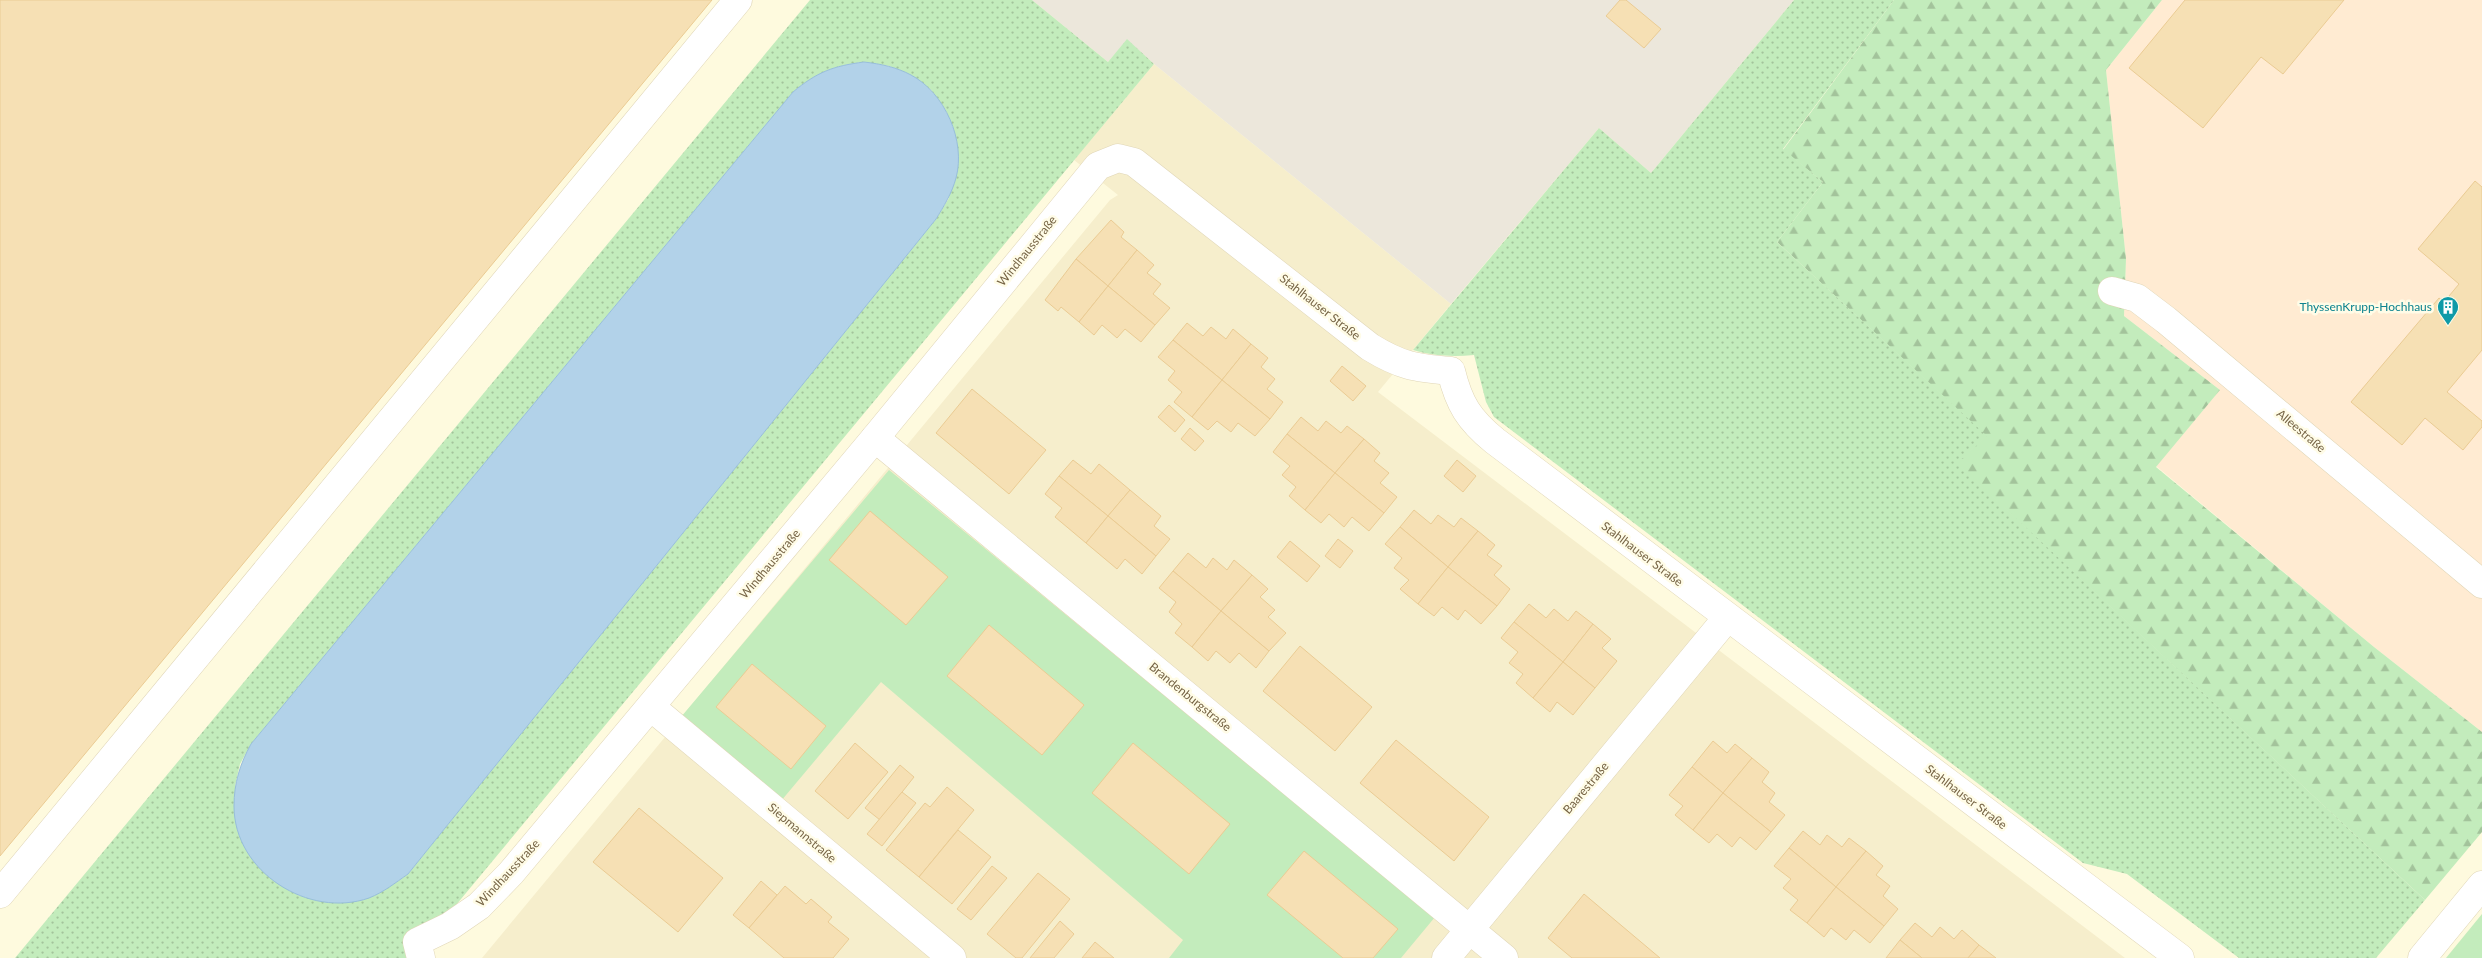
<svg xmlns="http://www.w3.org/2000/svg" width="2482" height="958" font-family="Lato,sans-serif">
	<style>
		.residential { fill: #f6eecc }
		.commercial { fill: #ffebd2 }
		.industrial { fill: #ece7db }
		.grass { fill: #c3ecbc }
		.forest { fill: url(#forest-firs) }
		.park { fill: url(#park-dots); fill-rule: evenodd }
		.water { fill: #b2d2e9; stroke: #97bedb }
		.building { fill: #f6e0b4; stroke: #eacb93 }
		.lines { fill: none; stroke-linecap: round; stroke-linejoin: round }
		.minor-casing { stroke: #e0d6b7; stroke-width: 29 }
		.minor { stroke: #fff; stroke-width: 28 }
		.labels { text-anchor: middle; stroke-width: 5; stroke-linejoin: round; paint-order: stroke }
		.street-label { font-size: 12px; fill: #766445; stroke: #fffce7 }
		.culture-label { font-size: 12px; fill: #0d838f; stroke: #fffce7; text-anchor: end }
	</style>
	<defs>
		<pattern id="forest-firs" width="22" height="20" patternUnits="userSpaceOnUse" patternTransform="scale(1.25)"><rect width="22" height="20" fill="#c3ecbc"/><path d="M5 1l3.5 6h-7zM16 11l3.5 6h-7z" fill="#a3c39b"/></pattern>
		<pattern id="park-dots" width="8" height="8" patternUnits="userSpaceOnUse" patternTransform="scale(1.25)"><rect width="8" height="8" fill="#c3ecbc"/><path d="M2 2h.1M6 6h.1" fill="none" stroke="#a3c39b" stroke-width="1.8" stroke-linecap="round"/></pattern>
	</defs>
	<rect width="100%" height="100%" fill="#fefade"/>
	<path class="residential" d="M1154,64L1451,304L1378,392L2125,958H482L1110,200L1118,195L1074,160Z"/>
	<path class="commercial" d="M2162,0H2482V732L2374,647L2156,466L2220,390L2124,316L2126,259L2106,70Z"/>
	<path class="industrial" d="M1032,0H1794L1651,173L1599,128L1451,304L1154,64L1127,40L1108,62Z"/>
	<g class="grass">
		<path d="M889,470L1435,917L1401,958H1169L1183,940L881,682L781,801L681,717Z"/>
		<path d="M2482,914V958H2446Z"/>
	</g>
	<path class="forest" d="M1894,0H2162L2106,70L2126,259L2124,316L2220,390L2156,467L2374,647L2482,732V832L2425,900L1956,463L1986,436L1777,242L1823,182L1783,150Z"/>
	<g class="park">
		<path d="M810,0H1032L1108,62L1127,39L1154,64L412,958H15ZM864,62L889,66L913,76L931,90L945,109L954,130L949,198L936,219L408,874C371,902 343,908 298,895L235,786L240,764L251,744L793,92C818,72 833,66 864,62Z"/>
		<path d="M1794,0H1894L1783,149L1823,182L1777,242L1987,436L1957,463L2425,900L2376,958H2239L2127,874L2083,863L1494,417L1486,402L1474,355C1452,357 1434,356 1413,350L1599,128L1651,173Z"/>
	</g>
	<path class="water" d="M864,62C881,64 896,67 911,75C945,93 966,141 956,178C952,193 944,206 936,219L408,874C395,883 384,892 369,898C309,919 234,872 234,806C234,783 240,764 251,744L793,92C817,72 833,66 864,62Z"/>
	<g class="building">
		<path d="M0,0H712L0,856Z"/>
		<path d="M1620,0H1626L1661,29L1644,48L1606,16Z"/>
		<path d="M2185,0H2344L2283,74L2261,57L2203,128L2129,68Z"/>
		<path d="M2475,181L2482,187V350L2447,392L2482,421V427L2463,450L2425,418L2402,445L2351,402L2439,298L2444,302L2459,284L2418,249Z"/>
		<path d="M1111,220L1124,232L1121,237L1137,250L1108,286L1076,259Z"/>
		<path d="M1137,250L1154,265L1147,273L1161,284L1153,294L1170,308L1155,325L1108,286Z"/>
		<path d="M1076,259L1108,286L1079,322L1061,307L1058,311L1045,300Z"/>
		<path d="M1108,286L1155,325L1141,342L1125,329L1117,338L1102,325L1094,335L1079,322Z"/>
		<path d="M1187,323L1203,336L1211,327L1226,339L1233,329L1251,344L1222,380L1173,340Z"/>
		<path d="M1173,340L1222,380L1192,417L1174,402L1182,392L1168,380L1175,371L1158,357Z"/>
		<path d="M1251,344L1268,358L1261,367L1275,379L1267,389L1283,402L1270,419L1222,380Z"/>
		<path d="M1342,366L1366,386L1353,401L1330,381Z"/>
		<path d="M1222,380L1270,419L1255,436L1238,423L1231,432L1217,421L1208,430L1192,417Z"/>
		<path d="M972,389L1046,450L1009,494L936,433Z"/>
		<path d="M1169,405L1185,420L1175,432L1158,417Z"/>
		<path d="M1301,417L1318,431L1326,421L1341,433L1347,426L1364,439L1335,473L1287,434Z"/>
		<path d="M1190,428L1204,441L1195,451L1181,439Z"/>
		<path d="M1287,434L1335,473L1305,510L1289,496L1296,487L1282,475L1290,466L1273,452Z"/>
		<path d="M1364,439L1380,453L1374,461L1389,473L1380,483L1397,497L1384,513L1335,473Z"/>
		<path d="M1073,460L1091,474L1099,464L1130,490L1108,516L1059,476Z"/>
		<path d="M1457,460L1476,476L1463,492L1444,476Z"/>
		<path d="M1335,473L1384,513L1369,531L1352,517L1344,527L1329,514L1321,523L1305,510Z"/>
		<path d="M1059,476L1108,516L1086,543L1055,517L1062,508L1045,494Z"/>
		<path d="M1130,490L1161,516L1154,526L1170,539L1156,556L1108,516Z"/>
		<path d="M1414,510L1431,524L1438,515L1454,527L1461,518L1478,531L1448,567L1400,527Z"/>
		<path d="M870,511L948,577L906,625L829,560Z"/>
		<path d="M1108,516L1156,556L1142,574L1125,559L1117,569L1086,543Z"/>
		<path d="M1400,527L1448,567L1418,604L1400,589L1409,580L1394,568L1402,558L1385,544Z"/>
		<path d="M1478,531L1495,545L1487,555L1502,566L1494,575L1510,589L1497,606L1448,567Z"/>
		<path d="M1338,539L1353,551L1340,568L1325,556Z"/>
		<path d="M1290,541L1320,566L1307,582L1277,557Z"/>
		<path d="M1188,553L1206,568L1213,558L1227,570L1234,560L1252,575L1221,611L1173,571Z"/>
		<path d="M1448,567L1497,606L1481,624L1465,610L1458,620L1442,607L1434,616L1418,604Z"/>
		<path d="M1173,571L1221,611L1192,647L1175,633L1182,624L1169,612L1176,602L1159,588Z"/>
		<path d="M1252,575L1268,589L1260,597L1275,610L1268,617L1286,633L1269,651L1221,611Z"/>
		<path d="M1529,604L1546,618L1554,609L1568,621L1576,611L1593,624L1563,662L1514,622Z"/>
		<path d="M1221,611L1269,651L1256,668L1239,653L1230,663L1216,651L1208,661L1192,647Z"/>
		<path d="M1514,622L1563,662L1533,698L1516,683L1523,674L1509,663L1518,652L1501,638Z"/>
		<path d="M1593,624L1611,639L1602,648L1617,661L1595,688L1563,662Z"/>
		<path d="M989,625L1084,705L1042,755L947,676Z"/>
		<path d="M1300,646L1372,707L1335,751L1263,691Z"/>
		<path d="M1563,662L1595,688L1573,715L1557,702L1550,712L1533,698Z"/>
		<path d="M752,664L826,726L791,769L716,707Z"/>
		<path d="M1396,740L1489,817L1454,861L1360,783Z"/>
		<path d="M1713,741L1727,753L1735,744L1752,758L1723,793L1692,767Z"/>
		<path d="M855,743L888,772L848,819L815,791Z"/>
		<path d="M1133,743L1230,824L1189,874L1092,793Z"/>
		<path d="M1752,758L1769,772L1762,782L1775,793L1769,802L1785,815L1771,832L1723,793Z"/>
		<path d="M900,765L914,777L880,820L865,808Z"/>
		<path d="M1692,767L1723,793L1693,830L1675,815L1683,806L1669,795Z"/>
		<path d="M947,787L974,810L919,877L886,850L925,803L930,807Z"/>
		<path d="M902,792L916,803L882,846L867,834Z"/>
		<path d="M1723,793L1771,832L1756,850L1740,837L1732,847L1717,834L1709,843L1693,830Z"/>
		<path d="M639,808L723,878L678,932L593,862Z"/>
		<path d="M958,830L991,857L952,904L919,877Z"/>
		<path d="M1803,831L1820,845L1827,835L1842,847L1849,838L1866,851L1836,887L1789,848Z"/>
		<path d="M1789,848L1836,887L1807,923L1790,910L1798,900L1783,888L1791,879L1774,866Z"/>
		<path d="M1304,851L1398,929L1373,958H1343L1267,895Z"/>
		<path d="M1866,851L1883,866L1876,875L1890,886L1883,896L1898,909L1884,926L1836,887Z"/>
		<path d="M992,866L1007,878L971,920L957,909Z"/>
		<path d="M1038,873L1070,899L1022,958H1016L987,934Z"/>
		<path d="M761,881L777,895L749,928L733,915Z"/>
		<path d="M785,886L806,904L811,899L832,917L828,922L849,939L833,958H784L749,928Z"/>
		<path d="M1836,887L1884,926L1870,943L1854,930L1846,940L1831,928L1824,937L1807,923Z"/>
		<path d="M1584,894L1660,958H1572L1548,938Z"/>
		<path d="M1060,921L1074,934L1054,958H1030Z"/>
		<path d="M1915,923L1932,937L1940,927L1954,939L1962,930L1979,945L1968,958H1922L1900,940Z"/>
		<path d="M1900,940L1922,958H1886Z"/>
		<path d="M1095,942L1114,958H1082Z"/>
		<path d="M1979,945L1996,958H1968Z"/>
	</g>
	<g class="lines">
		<g class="minor-casing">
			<g id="minor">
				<path d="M2112,291L2137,298L2166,320L2482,584"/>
				<path d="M875,438L1504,958"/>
				<path d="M651,707L952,958"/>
				<path d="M0,894L738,0"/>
				<path d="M421,958L417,942L450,926L479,906L511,873L875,438L1098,166L1118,158L1134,162L1370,347C1401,366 1415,368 1451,371C1459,404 1469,420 1495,441L2180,958"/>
				<path d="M1446,958L1727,618"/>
				<path d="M2422,958L2482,885"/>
			</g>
		</g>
		<use href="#minor" class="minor"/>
	</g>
	<defs>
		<g id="building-pin" transform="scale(1.125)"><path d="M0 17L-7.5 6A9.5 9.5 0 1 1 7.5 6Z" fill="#0f9aa8" stroke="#fffce7"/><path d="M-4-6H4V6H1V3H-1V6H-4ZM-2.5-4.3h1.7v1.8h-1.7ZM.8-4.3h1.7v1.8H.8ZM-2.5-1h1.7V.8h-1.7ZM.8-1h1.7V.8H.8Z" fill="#fff"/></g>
	</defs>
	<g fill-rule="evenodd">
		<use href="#building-pin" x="2448" y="307"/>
	</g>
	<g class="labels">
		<g class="street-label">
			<text transform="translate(1027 251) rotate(-51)" y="4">Windhausstraße</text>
			<text transform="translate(1320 307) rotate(38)" y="4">Stahlhauser Straße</text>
			<text transform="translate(2301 431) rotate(40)" y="4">Alleestraße</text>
			<text transform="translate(1642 554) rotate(37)" y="4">Stahlhauser Straße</text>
			<text transform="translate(770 564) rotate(-50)" y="4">Windhausstraße</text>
			<text transform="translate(1190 697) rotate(39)" y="4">Brandenburgstraße</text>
			<text transform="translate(1586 788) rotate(-50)" y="4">Baarestraße</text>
			<text transform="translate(1966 797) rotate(37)" y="4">Stahlhauser Straße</text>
			<text transform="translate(802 833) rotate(40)" y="4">Siepmannstraße</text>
			<text transform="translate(508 873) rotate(-47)" y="4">Windhausstraße</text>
		</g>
		<g class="culture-label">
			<text x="2432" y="311">ThyssenKrupp-Hochhaus</text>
		</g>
	</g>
</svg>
